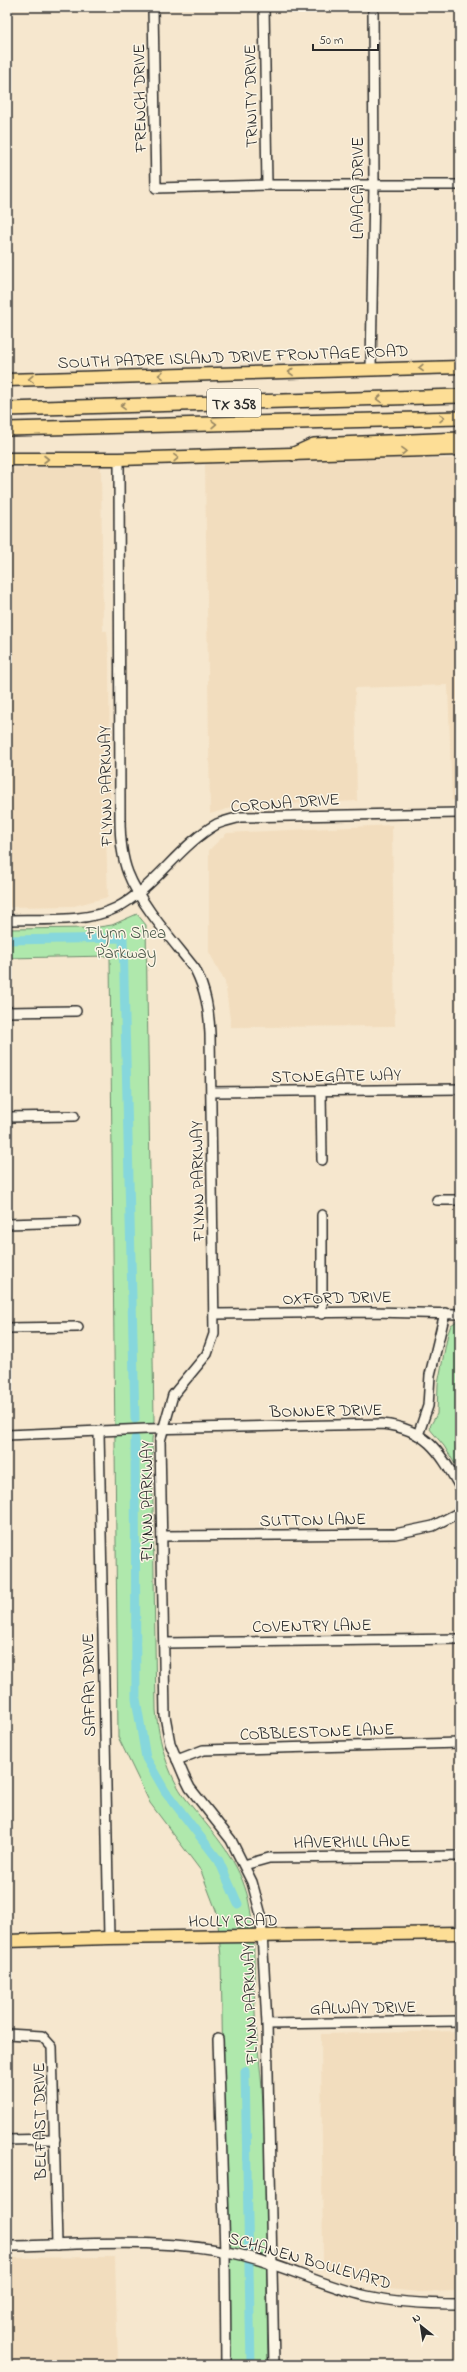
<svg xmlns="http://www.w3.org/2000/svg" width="467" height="2372" font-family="'Indie Flower',sans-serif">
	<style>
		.built { fill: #f2ddbe }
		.green { fill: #afe8ac; stroke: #6d8a6c }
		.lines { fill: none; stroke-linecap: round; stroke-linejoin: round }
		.canal { stroke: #86d7dc; stroke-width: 9 }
		.minor-casing { stroke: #2b2b2b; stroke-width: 12 }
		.major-casing { stroke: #2b2b2b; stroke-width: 15 }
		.highway-casing { stroke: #2b2b2b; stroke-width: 16 }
		.minor { stroke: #fcf5e5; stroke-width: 9 }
		.major { stroke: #fdde96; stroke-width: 12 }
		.highway { stroke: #fdde96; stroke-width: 13 }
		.oneway { stroke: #948460 }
		.labels { text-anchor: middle; stroke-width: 3; stroke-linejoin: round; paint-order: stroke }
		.shield { fill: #fcf5e5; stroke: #6a6863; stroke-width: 1 }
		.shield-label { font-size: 16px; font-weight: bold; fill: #2b2b2b }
		.street-label { font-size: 17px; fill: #2b2b2b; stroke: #fcf5e5 }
		.park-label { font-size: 17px; fill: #4c5a4b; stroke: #fcf5e5 }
	</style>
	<rect width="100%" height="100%" fill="#f6e7ce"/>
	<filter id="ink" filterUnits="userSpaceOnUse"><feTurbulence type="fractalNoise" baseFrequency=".025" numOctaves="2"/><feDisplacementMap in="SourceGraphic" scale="8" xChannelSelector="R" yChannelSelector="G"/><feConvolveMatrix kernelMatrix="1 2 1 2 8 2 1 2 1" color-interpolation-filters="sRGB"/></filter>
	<g filter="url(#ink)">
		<g class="built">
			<path d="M351,457L460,459V800H452L448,685L355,688L357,801L237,806L210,814L205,463Z"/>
			<path d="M101,467L103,631H107L109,656L110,803L105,804L108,897L74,906L7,907V468Z"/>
			<path d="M392,825L395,1026L231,1027L225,982L209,952V850L227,833Z"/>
			<path d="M460,2031V2291L418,2292L380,2288L323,2269L321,2034Z"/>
			<path d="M115,2257L118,2365H7V2258Z"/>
		</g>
		<g class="green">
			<path d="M137,914L146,925L154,1420L152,1440L156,1710C159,1741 167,1774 186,1799C210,1830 236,1855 247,1894C258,1937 252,1983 256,2027C258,2053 262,2079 263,2105C268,2191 266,2279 268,2365H228L221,1957L217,1913L201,1871L150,1803L118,1737L110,956L7,958V929L92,928L112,925Z"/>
			<path d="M457,1321H460V1472L444,1446L429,1428L437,1414L438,1384L448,1333L451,1325Z"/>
		</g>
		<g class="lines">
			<g class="canal">
				<path d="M7,940L123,938L135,1419"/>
				<path d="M135,1439L136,1699L146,1758L165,1791L219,1861L238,1904"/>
				<path d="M245,2071L251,2365"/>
			</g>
			<g class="minor-casing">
				<g id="minor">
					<path d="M153,7L156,188L267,185H460"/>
					<path d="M264,7L267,185"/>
					<path d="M371,369L374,184L373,7"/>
					<path d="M119,459L120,818C120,836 121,855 128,873C140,904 174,942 195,969C206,991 209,1010 210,1034L214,1334L207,1354L173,1395L160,1441L165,1716L170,1743L184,1776L190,1788L231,1840L252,1882L261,1915L267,2024L274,2365"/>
					<path d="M7,920C40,919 86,923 116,908C155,888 179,845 217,824C224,821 233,819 241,817L460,813"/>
					<path d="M7,1012L76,1011"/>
					<path d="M212,1092L460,1089"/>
					<path d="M321,1092L322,1160"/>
					<path d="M7,1117L74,1116"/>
					<path d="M437,1200H460"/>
					<path d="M7,1224L75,1222"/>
					<path d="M215,1314L372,1312L460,1314"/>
					<path d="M322,1314V1215"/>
					<path d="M7,1328L78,1327"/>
					<path d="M99,1432L109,1938"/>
					<path d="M7,1435L147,1429L382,1424C427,1429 439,1451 460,1487"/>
					<path d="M418,1435L428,1406L430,1375L445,1313"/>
					<path d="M162,1536L395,1534L433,1526L460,1512"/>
					<path d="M164,1643L460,1639"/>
					<path d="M177,1760L203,1750L460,1743"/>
					<path d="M244,1865L269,1858L460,1856"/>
					<path d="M267,2024L460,2021"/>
					<path d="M7,2034L42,2036L52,2047L57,2245"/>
					<path d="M218,2039L225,2252L226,2365"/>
					<path d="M7,2140L55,2139"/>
					<path d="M7,2246C83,2245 162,2237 237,2254C282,2264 322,2286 367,2296C397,2303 428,2304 460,2304"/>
				</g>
			</g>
			<g class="major-casing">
				<g id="major">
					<path d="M7,380L460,367"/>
					<path d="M7,459H119L460,449"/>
					<path d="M7,1941L109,1938L460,1933"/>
				</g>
			</g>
			<g class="highway-casing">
				<g id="highway">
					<path d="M7,409L460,396"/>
					<path d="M7,429L460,418"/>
					<path d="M294,454L314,445L460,439"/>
				</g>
			</g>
			<use href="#minor" class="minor"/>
			<use href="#major" class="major"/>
			<use href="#highway" class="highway"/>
		</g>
		<defs><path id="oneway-chevron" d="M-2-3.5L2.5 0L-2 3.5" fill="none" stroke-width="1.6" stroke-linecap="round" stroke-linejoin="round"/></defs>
		<g class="oneway">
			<use href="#oneway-chevron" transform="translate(421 368) rotate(178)"/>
			<use href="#oneway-chevron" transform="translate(291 372) rotate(178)"/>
			<use href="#oneway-chevron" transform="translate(161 375) rotate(178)"/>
			<use href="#oneway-chevron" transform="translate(31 379) rotate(178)"/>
			<use href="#oneway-chevron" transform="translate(379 399) rotate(178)"/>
			<use href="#oneway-chevron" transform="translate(123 406) rotate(178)"/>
			<use href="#oneway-chevron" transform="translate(442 418) rotate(-1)"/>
			<use href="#oneway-chevron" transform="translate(214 424) rotate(-1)"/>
			<use href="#oneway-chevron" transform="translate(404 451) rotate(-2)"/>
			<use href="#oneway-chevron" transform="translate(176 458) rotate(-2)"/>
			<use href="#oneway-chevron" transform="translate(46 459)"/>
		</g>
	</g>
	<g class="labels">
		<rect class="shield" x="207" y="389" width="54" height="28" rx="3"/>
		<g class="shield-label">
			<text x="234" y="409">TX 358</text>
		</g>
		<g class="street-label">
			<text transform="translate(250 96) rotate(-91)" y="6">TRINITY DRIVE</text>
			<text transform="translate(139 98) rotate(-91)" y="6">FRENCH DRIVE</text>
			<text transform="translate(357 188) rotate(-90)" y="6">LAVACA DRIVE</text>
			<text transform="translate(233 356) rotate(-2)" y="6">SOUTH PADRE ISLAND DRIVE FRONTAGE ROAD</text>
			<text transform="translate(105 786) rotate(-91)" y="6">FLYNN PARKWAY</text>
			<text transform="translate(285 802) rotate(-4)" y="6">CORONA DRIVE</text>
			<text transform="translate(336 1075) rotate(-1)" y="6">STONEGATE WAY</text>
			<text transform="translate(197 1181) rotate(-91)" y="6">FLYNN PARKWAY</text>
			<text transform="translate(337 1297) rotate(-1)" y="6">OXFORD DRIVE</text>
			<text transform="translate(326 1410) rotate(-1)" y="6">BONNER DRIVE</text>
			<text transform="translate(146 1501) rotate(-90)" y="6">FLYNN PARKWAY</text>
			<text transform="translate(313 1519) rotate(-1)" y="6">SUTTON LANE</text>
			<text transform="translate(312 1625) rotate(-1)" y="6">COVENTRY LANE</text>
			<text transform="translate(88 1685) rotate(-91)" y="6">SAFARI DRIVE</text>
			<text transform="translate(317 1731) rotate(-2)" y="6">COBBLESTONE LANE</text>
			<text transform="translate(352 1841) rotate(-1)" y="6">HAVERHILL LANE</text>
			<text transform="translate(233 1920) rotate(-1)" y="6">HOLLY ROAD</text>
			<text transform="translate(249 2004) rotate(-92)" y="6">FLYNN PARKWAY</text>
			<text transform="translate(363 2007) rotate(-1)" y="6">GALWAY DRIVE</text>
			<text transform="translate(39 2121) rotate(-91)" y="6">BELFAST DRIVE</text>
			<text transform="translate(310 2260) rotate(16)" y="6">SCHANEN BOULEVARD</text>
		</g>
		<g class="park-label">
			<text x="126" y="938">Flynn Shea<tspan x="126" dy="20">Parkway</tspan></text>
		</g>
	</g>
	<rect width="467" height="2372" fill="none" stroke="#fcf5e5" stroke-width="24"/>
	<rect x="12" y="12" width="443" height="2348" fill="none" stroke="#2b2b2b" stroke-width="1.5" filter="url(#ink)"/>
	<g transform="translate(421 2326) rotate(330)" stroke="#fcf5e5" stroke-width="3" paint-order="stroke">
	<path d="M0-3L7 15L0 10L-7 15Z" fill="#2b2b2b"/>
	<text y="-6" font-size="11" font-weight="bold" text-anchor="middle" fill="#2b2b2b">N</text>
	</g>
	<path d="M313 44v6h65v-6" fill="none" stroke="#2b2b2b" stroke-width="2"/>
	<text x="319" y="44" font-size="12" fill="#2b2b2b" stroke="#fcf5e5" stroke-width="3" paint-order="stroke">50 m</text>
</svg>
